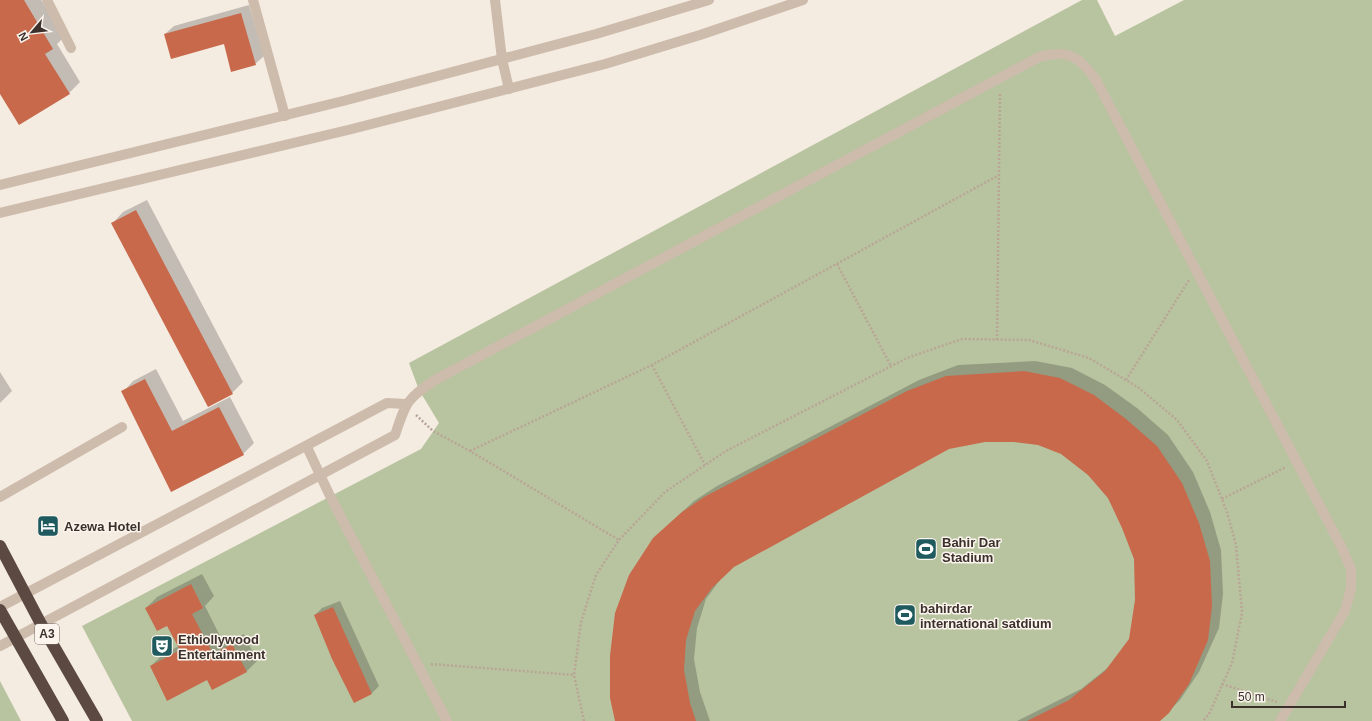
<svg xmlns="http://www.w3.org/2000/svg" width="1372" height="721" font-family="Helvetica,sans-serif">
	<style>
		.green { fill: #b8c4a0 }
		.shadow { fill: #0003 }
		.building { fill: #c8694b }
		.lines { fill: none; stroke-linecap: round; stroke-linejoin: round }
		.path { stroke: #b9a596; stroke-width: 2.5; stroke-dasharray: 2 2; stroke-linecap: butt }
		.minor { stroke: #cdbbac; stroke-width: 10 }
		.highway { stroke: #5c4a42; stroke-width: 12 }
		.labels { text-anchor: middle; stroke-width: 3; stroke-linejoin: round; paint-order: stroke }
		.shield { fill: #fbf5ee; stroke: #756b66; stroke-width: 1 }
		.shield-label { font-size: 12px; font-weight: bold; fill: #3b302b }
		.poi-label { font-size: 13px; font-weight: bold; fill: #3b302b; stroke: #fbf5ee; text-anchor: start }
	</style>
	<rect width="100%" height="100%" fill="#f4ebe1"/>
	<g class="green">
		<path d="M1082,0H1097L1115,36L1184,0H1372V721H132L82,626L421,449L439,423L419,390L409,363Z"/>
		<path d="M0,681L21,721H0Z"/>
	</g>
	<g class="shadow">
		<path d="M0,0H41L64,37L57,44L80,82L69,93H0Z"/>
		<path d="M249,5L264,56L255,64L225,43L165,34L174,26Z"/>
		<path d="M147,200L243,382L232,393L112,224L123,212Z"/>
		<path d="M1035,361L1072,368L1105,385L1137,408L1168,435L1193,472L1210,512L1221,550L1223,594L1219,628L1199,672L1180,700L1159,721H1017L1081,689L1110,666L1130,639L1136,600L1135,558L1123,528L1108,498L1089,475L1062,453L1038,444L1014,441H985L949,448L734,566L722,577L706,599L697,628L694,659L700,692L710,721H616L666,527L694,501L717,486L919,380L958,365Z"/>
		<path d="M156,369L183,421L230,397L254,443L243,454L172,491L123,392L133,381Z"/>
		<path d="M0,372L12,391L0,403Z"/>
		<path d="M202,574L214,596L205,606L224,644L244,634L257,661L246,672L208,679L151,666L162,655L179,646L168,625L146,608L157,597Z"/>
		<path d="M340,601L379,686L372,693L354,702L315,615L322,608Z"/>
	</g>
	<g class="building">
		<path d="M0,0H24L53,49L45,54L70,94L19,125L0,94Z"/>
		<path d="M241,13L256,65L231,72L224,44L171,59L164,34Z"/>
		<path d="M136,210L233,394L208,407L111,223Z"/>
		<path d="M1024,371L1060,378L1094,395L1126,419L1157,446L1182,483L1199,523L1210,561L1212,606L1208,640L1189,684L1169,713L1160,721H1027L1069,700L1105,671L1129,639L1135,600L1134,559L1122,528L1108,498L1088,475L1061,454L1038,445L1014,442H985L949,449L734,567L712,588L695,611L686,640L684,670L690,703L696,721H615L610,698V656L615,613L629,575L653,538L682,512L704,497L907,391L946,376Z"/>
		<path d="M145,379L172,431L219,407L244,455L171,492L121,391Z"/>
		<path d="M191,584L203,608L192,614L213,654L232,644L247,672L212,690L207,680L167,701L150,666L180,650L167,626L157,631L145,608Z"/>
		<path d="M333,607L372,694L354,703L332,659L314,615Z"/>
	</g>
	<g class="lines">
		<g class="path">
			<path d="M837,264L891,366"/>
			<path d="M997,340L1000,92"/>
			<path d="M652,365L705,465"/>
			<path d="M1126,380L1189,280"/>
			<path d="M416,415L433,431L470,451L619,540"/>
			<path d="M470,451L652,365L999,175"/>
			<path d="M1222,499L1286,467"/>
			<path d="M431,664L574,675"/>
			<path d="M1222,684L1277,702"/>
			<path d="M584,721L574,675L581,622L596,575L619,540L665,492L726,451L907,358L962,339L1029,340L1089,358L1139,388L1177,420L1207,461L1227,512L1236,545L1242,613L1232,663L1209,714L1203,721"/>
		</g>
		<g class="minor">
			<path d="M47,0L71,48"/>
			<path d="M253,0L285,116"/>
			<path d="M495,0L502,59L509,89"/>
			<path d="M0,185L343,101L596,34L709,0"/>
			<path d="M0,213L352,129L605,64L700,35L803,0"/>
			<path d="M307,447L330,496L447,721"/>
			<path d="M0,497L122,427"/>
			<path d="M0,607L387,403L405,404"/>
			<path d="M0,646L395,435C406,403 406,399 435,380L1039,57C1068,49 1079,56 1096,80L1342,548L1351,569V588L1345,611L1280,721"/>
		</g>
		<g class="highway">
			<path d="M0,546L41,624L97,721"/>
			<path d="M0,610L63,721"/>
		</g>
	</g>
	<defs>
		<g id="hotel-square" transform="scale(1.15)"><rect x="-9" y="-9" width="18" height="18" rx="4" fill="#1f5a5e" stroke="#fbf5ee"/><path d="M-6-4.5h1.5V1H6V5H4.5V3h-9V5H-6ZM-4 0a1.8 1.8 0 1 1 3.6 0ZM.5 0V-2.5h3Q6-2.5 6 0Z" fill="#fff"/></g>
		<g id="stadium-square" transform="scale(1.15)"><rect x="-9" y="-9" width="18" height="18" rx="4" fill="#1f5a5e" stroke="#fbf5ee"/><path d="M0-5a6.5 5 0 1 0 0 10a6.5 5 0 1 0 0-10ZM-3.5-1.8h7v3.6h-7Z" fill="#fff"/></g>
		<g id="theatre-square" transform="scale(1.15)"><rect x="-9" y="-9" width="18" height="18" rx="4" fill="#1f5a5e" stroke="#fbf5ee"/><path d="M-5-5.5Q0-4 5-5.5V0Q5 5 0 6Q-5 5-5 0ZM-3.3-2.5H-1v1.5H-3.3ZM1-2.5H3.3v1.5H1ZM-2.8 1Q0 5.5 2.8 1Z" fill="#fff"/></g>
	</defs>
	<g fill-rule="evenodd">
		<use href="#hotel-square" x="48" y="526"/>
		<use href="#stadium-square" x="926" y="549"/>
		<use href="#stadium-square" x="905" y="615"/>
		<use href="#theatre-square" x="162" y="646"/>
	</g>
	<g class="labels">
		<rect class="shield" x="35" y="624" width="24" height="20" rx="3"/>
		<g class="shield-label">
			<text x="47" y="638">A3</text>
		</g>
		<g class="poi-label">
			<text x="64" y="531">Azewa Hotel</text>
			<text x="942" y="547">Bahir Dar<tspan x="942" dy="15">Stadium</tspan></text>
			<text x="920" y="613">bahirdar<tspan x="920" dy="15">international satdium</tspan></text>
			<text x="178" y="644">Ethiollywood<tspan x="178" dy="15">Entertainment</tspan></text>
		</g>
	</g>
	<g transform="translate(32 32) rotate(242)" stroke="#fbf5ee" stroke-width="3" paint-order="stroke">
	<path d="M0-3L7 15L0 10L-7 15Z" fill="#3b302b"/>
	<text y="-6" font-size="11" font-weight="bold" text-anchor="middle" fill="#3b302b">N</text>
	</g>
	<path d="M1232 701v6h113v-6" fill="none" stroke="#3b302b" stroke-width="2"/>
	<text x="1238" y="701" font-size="12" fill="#3b302b" stroke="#fbf5ee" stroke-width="3" paint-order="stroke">50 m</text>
</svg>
